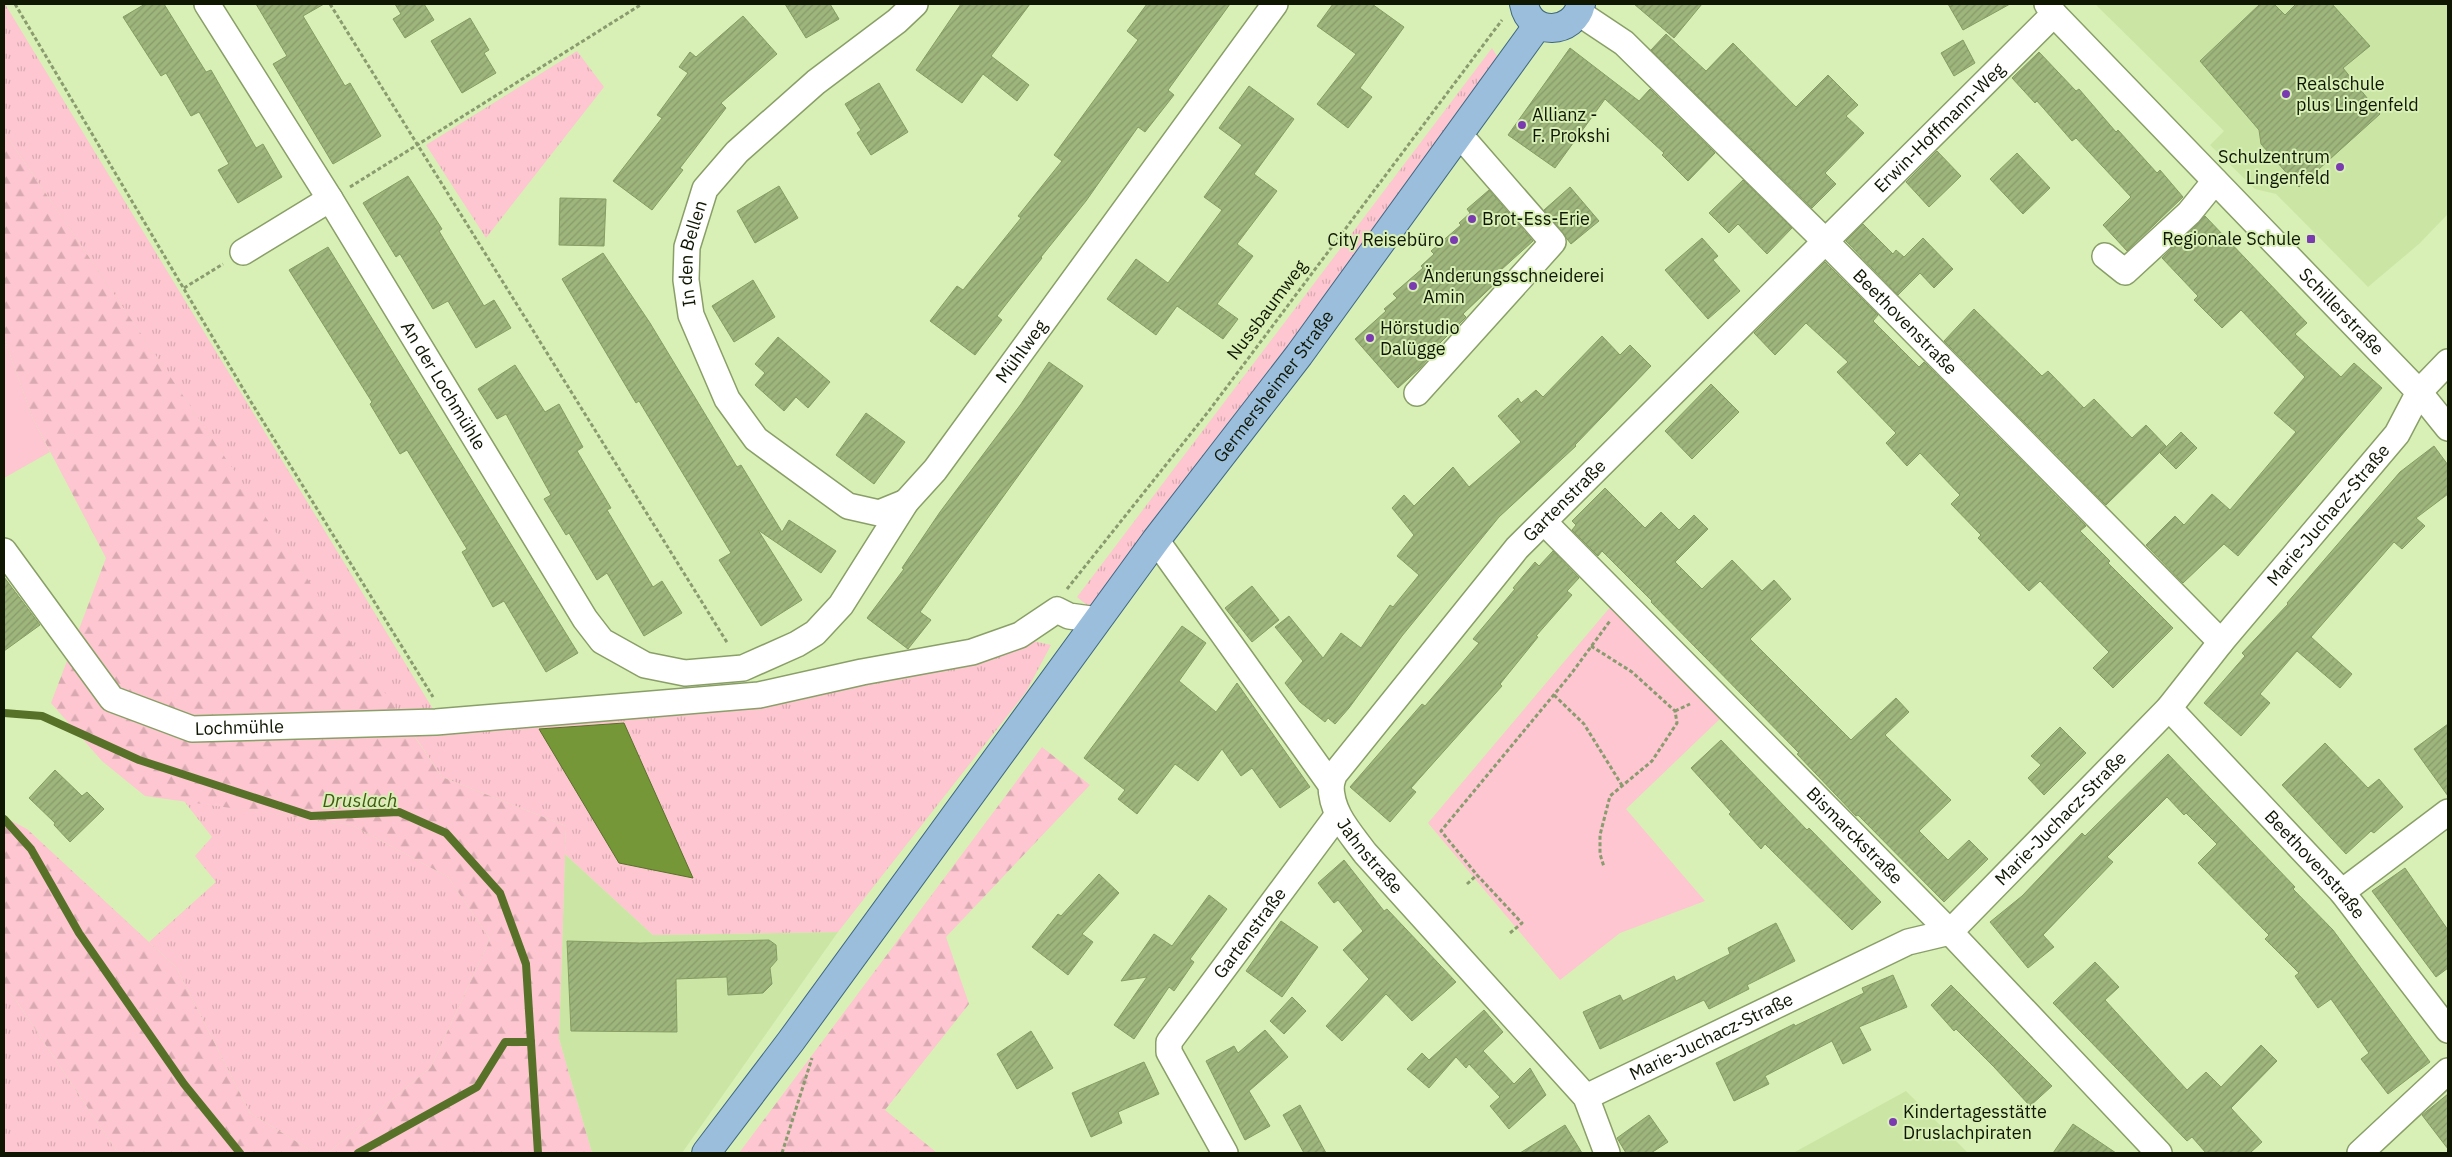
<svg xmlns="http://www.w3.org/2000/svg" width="2452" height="1157" font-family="'IBM Plex Sans',sans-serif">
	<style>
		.built { fill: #cbe6a4 }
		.grass { fill: url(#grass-tufts) }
		.forest { fill: url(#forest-firs) }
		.green { fill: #fdc6d0 }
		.water { fill: #769738; stroke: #577128 }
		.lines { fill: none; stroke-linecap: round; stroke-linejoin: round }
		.stream { stroke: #577128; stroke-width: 8 }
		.building { fill: url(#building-hatch); stroke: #869c64 }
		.minor-casing { stroke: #899f67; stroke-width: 28 }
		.major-casing { stroke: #3f6881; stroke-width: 30 }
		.path { stroke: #899b6f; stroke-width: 3; stroke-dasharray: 4 2.5; stroke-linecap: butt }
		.minor { stroke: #fff; stroke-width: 25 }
		.major { stroke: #9bbedc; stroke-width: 28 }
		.poi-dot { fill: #7b3bb0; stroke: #d8f0b5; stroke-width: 2 }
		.labels { text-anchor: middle; stroke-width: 4; stroke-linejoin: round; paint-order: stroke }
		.poi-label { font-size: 18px; fill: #0f1703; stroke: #d8f0b5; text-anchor: start }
		.street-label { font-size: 18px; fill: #0f1703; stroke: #d8f0b5 }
		.water-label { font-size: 19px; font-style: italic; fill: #445a17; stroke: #d8f0b5 }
	</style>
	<defs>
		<pattern id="grass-tufts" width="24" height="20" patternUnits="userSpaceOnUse" patternTransform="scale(1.25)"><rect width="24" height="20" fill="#fdc6d0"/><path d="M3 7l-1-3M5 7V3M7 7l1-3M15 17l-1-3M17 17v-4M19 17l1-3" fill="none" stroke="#d8a9b1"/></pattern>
		<pattern id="forest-firs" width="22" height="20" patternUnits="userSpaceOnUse" patternTransform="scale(1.25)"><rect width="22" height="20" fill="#fdc6d0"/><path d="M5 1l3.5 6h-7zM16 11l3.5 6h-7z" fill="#d8a9b1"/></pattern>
		<pattern id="building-hatch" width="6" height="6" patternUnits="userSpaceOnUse" patternTransform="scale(1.25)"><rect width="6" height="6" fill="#9eb57c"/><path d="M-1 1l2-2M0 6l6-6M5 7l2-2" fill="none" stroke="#879b6a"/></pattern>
	</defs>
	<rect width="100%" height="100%" fill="#d8f0b5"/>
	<g class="built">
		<path d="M2095,4H2448V214L2419,244L2368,287L2276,194L2255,189L2210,145L2224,131Z"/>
		<path d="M565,854L653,935L838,932L682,1153H592L559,1039Z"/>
		<path d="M1906,1091L1968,1153H1793Z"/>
	</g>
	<g class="grass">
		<path d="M4,4H5L439,719H402L4,132Z"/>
		<path d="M1492,48L1500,61L1094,611L1077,597Z"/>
		<path d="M577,51L604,87L486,238L426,145Z"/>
		<path d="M1033,641L1051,645L1026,692L838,932L653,935L565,854L566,826L442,777L410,729L774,700Z"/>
		<path d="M184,801L352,825L448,877L490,939L431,1067L328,1153H315L250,1113L176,967L149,942L216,882L195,856L212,837Z"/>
		<path d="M4,987L17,1002L118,1153H4Z"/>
	</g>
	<g class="forest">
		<path d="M4,132L442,777L566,826L559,1039L592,1153H328L431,1067L490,939L448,877L352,825L145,796L102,761L51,703L106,558L33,419L4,338Z"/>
		<path d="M1042,747L1090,785L946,937L969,1004L885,1110L937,1153H739Z"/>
		<path d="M4,817L27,829L176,967L250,1113L315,1153H118L17,1002L4,987Z"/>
	</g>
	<g class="green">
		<path d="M4,338L33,419L50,452L4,478Z"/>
		<path d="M1612,605L1724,715L1626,809L1705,901L1620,933L1560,980L1428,823Z"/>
	</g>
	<path class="water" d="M624,723L693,878L619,863L539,729Z"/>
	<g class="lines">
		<g class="stream">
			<path d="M4,713L42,716L139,760L311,816L399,812L446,833L500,893L526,964L538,1153"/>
			<path d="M4,819L31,849L79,933L184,1084L240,1153"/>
			<path d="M358,1153L477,1087L505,1042H531"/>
		</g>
	</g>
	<g class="building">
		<path d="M145,4H164L206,72L211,70L256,148L263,144L282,177L238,203L218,170L229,164L199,112L191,116L166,73L161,76L123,17Z"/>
		<path d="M256,4H324L303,16L345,86L350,83L381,136L333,164L273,64L287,56Z"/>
		<path d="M395,4H424L434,20L405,38L393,19L401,14Z"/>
		<path d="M785,4H830L839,19L806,38Z"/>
		<path d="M961,4H1030L991,56L1029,85L1017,101L983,74L962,103L916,70Z"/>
		<path d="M1147,4H1230L1168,90L1174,95L1145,132L1138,127L1086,201L1041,257L1042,258L997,316L1002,320L975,355L930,321L957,286L963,290L1021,218L1018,216L1062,161L1054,155L1138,40L1127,31Z"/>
		<path d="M1333,4H1372L1404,27L1360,88L1372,97L1348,128L1317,104L1356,54L1317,26Z"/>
		<path d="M1634,4H1702L1674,38Z"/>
		<path d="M1948,4H2010L1963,30Z"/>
		<path d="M2260,4H2274L2285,15L2296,4H2332L2370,46L2343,68L2380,114L2299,187L2261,144L2259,130L2200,61Z"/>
		<path d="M743,16L777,54L721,103L726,108L680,168L683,170L652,210L613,181L662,118L657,115L688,73L679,67L690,52L696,57Z"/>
		<path d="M470,18L489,50L484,53L496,73L462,93L431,41Z"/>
		<path d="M1666,34L1706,71L1733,43L1796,107L1828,75L1858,105L1846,116L1864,133L1825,173L1836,184L1812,208L1651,50Z"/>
		<path d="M1963,40L1975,63L1954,76L1941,53Z"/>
		<path d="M1570,48L1639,101L1650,89L1715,153L1688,181L1662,155L1664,153L1605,99L1555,168L1508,135Z"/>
		<path d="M2039,52L2076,91L2079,89L2116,132L2118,130L2157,173L2160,170L2183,197L2127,251L2103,225L2131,197L2076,138L2072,141L2037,101L2035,103L2012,78Z"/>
		<path d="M879,83L908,132L871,155L857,133L861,130L845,104Z"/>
		<path d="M1249,86L1294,119L1254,174L1277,191L1237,244L1253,256L1217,304L1238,319L1223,339L1177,306L1156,335L1107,299L1136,259L1168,283L1222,210L1204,197L1242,145L1219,128Z"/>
		<path d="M1937,151L1961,176L1929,207L1906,182Z"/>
		<path d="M2017,153L2050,188L2023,214L1990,179Z"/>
		<path d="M408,176L442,229L439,231L484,306L494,300L511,328L476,348L448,301L433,309L400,254L396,257L363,203Z"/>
		<path d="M1743,180L1792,228L1767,254L1738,224L1729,233L1709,213Z"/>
		<path d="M779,186L798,218L755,243L737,211Z"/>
		<path d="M1570,187L1599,221L1571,244L1544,210Z"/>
		<path d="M1489,190L1533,241L1501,270L1505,274L1463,314L1466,317L1426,357L1428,359L1420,368L1398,388L1355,339L1386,311L1384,309L1397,298L1393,294L1423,268L1421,266L1434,254L1431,251L1461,225L1459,223L1470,213L1467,209Z"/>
		<path d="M560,198L606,199L604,246L559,245Z"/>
		<path d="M2205,216L2307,323L2295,334L2341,377L2354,363L2382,388L2238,556L2224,544L2183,583L2146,545L2175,516L2184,525L2212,494L2230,510L2296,432L2274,413L2305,377L2241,310L2222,328L2194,300L2198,296L2162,258Z"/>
		<path d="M1863,224L1893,254L1896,250L1904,257L1923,238L1953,269L1934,288L1920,273L1898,295L1846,241Z"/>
		<path d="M1702,238L1718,256L1713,260L1740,291L1708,319L1665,270Z"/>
		<path d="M328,247L578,653L546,672L504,601L493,607L462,552L467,549L407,450L400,454L370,404L372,402L289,270Z"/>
		<path d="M603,253L650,323L737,467L741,465L782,532L789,520L836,551L821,573L758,530L802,600L761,626L719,560L731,553L639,401L636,403L562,279Z"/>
		<path d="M1825,262L1878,315L1873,321L1919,367L1924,362L2086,526L2080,531L2110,561L2108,563L2173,628L2113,688L2093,668L2109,652L2040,581L2029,591L1978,538L1981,535L1951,504L1960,495L1920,453L1907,466L1886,443L1896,433L1837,372L1848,362L1806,323L1775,355L1754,333Z"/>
		<path d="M753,280L775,317L734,342L712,306Z"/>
		<path d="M1974,309L2042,376L2048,371L2084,408L2094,399L2132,438L2146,425L2166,446L2106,505L1944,341Z"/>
		<path d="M1602,336L1620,355L1630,345L1651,366L1575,445L1576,446L1499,517L1402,636L1349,708L1335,724L1328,718L1325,722L1300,702L1285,683L1303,661L1275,627L1289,616L1323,658L1341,633L1361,648L1390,605L1393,607L1419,575L1397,556L1414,535L1392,508L1404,495L1414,506L1453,467L1469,487L1521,442L1498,416L1518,398L1521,403L1536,390L1543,397Z"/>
		<path d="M778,337L830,382L808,408L796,397L784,411L755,385L765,373L755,364Z"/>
		<path d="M1049,362L1083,386L920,612L931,620L908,649L867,618L904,569L902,568L940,512L1021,404Z"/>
		<path d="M515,365L545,412L559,404L583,447L577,451L611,508L607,510L653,587L662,581L682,613L644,636L607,573L597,580L569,533L566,535L544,499L551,495L506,414L497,419L478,389Z"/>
		<path d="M1711,384L1739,412L1692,459L1665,431Z"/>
		<path d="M866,413L905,442L874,484L836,455Z"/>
		<path d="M2181,432L2197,448L2176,469L2160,453Z"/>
		<path d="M2434,446L2448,465V494L2416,518L2425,526L2402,549L2394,542L2311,637L2352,674L2340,688L2297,651L2260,694L2270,703L2241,736L2204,703L2245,656L2242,653L2288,604L2287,603L2400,472Z"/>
		<path d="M1605,488L1645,528L1661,512L1679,530L1694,515L1708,529L1675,562L1702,589L1732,560L1762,591L1774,580L1791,599L1750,639L1851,740L1896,698L1909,712L1885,735L1951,800L1919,831L1948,860L1969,840L1988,859L1944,902L1858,815L1856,816L1797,754L1799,753L1651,602L1652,601L1602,551L1598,556L1572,530L1576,525L1572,521Z"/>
		<path d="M1553,551L1579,578L1567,591L1572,595L1536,636L1538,637L1500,684L1502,686L1411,788L1416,792L1390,822L1350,787L1422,704L1425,706L1479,643L1473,639L1515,589L1513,588L1535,562L1539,566Z"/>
		<path d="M4,577L40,625L4,651Z"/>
		<path d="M1252,586L1279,620L1252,642L1225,608Z"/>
		<path d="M1182,626L1206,643L1179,681L1216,712L1237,683L1310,787L1280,808L1252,768L1241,776L1222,749L1198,781L1175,764L1137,814L1118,799L1125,790L1084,758Z"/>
		<path d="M2448,724V796L2414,749Z"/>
		<path d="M2060,727L2086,753L2044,795L2028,778L2041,765L2031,756Z"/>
		<path d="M1721,740L1807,830L1809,828L1881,902L1852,930L1765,844L1761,849L1729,814L1731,812L1691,768Z"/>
		<path d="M2325,743L2368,788L2379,779L2403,807L2374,833L2371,831L2346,854L2282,785Z"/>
		<path d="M2168,754L2295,887L2293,889L2333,930L2430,1062L2388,1094L2361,1059L2369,1053L2331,999L2318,1008L2295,976L2299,973L2265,939L2269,935L2198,863L2217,844L2186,813L2184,815L2167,797L2107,857L2113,862L2043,935L2054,947L2028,968L1990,922L2022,896L2082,833L2085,836Z"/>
		<path d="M55,770L82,796L87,792L104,809L70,842L54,825L55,823L29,798Z"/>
		<path d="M1344,860L1384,911L1387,909L1456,982L1412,1021L1386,994L1342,1041L1326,1026L1369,979L1343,950L1363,931L1338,900L1334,903L1318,883Z"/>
		<path d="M2405,868L2448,930V968L2436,977L2372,891Z"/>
		<path d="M1099,874L1119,893L1082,934L1093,942L1068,975L1032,947L1058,914L1061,916Z"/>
		<path d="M1209,895L1227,909L1190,959L1194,962L1174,991L1169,987L1134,1039L1114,1025L1147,977L1121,981L1154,934L1172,946Z"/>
		<path d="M1281,921L1318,947L1282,997L1246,971Z"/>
		<path d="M1776,923L1795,961L1747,985L1749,989L1709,1009L1704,1000L1600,1049L1583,1012L1620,995L1623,1001L1674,976L1676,981L1730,954L1728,948Z"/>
		<path d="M769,940L776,945L777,960L770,968L772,984L763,993L728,995L727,977L676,979L677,1032L571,1031L567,941L640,943Z"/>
		<path d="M2095,962L2119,987L2105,1000L2187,1090L2206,1072L2221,1087L2261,1045L2277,1061L2231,1108L2262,1142L2250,1153H2206L2192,1137L2187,1141L2053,1003Z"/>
		<path d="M1893,975L1907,1007L1859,1027L1871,1050L1843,1064L1832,1041L1765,1076L1769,1084L1734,1101L1716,1063L1794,1024L1795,1026L1864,993L1862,988Z"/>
		<path d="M1951,985L2052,1086L2030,1106L1994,1067L1956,1029L1954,1031L1931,1005Z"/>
		<path d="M1292,997L1306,1011L1284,1034L1270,1021Z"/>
		<path d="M1484,1010L1503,1032L1483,1051L1514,1084L1530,1068L1546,1095L1509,1129L1490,1106L1500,1097L1469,1064L1466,1068L1456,1057L1429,1088L1407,1069L1422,1053L1429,1060Z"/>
		<path d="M1265,1030L1288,1057L1249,1091L1270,1126L1245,1140L1206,1061L1234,1046L1238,1053Z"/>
		<path d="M1031,1031L1053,1068L1017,1089L997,1054Z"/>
		<path d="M1144,1062L1159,1094L1118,1112L1122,1123L1091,1137L1072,1093Z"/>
		<path d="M2448,1094V1149L2422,1115Z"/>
		<path d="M1300,1105L1326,1153H1304L1283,1115Z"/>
		<path d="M1649,1115L1668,1142L1651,1153H1626L1617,1138Z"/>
		<path d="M2073,1124L2116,1153H2053Z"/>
		<path d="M1565,1125L1582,1153H1520Z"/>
	</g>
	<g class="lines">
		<g class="minor-casing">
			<g id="minor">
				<path id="s1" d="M207,4L330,199L585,619L602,641L645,665L685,673L743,668L797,644L815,633L841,605L906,502L935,470L1275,4"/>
				<path id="s2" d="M2047,4L2054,14L2419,392L2448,428"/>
				<path id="s3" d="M1579,13L1624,43L1825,241L2221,642"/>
				<path d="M243,252L330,199"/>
				<path d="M2105,256L2125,272L2189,213L2215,181"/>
				<path d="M1417,393L1553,242L1459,134"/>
				<path id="s4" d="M906,502L879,513L848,506L756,439L727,399L691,315L686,280L687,247L705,189L737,152L816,82L897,21L915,4"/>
				<path id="s5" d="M1545,523L1950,932L2159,1153"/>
				<path id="s6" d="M1156,540L1331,785C1331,813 1349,831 1365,853L1586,1097L1607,1153"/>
				<path id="s7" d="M4,551L112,699L192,729L436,722L759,695L862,672L972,652L1020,635L1057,610L1069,616L1098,620"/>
				<path id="s8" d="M2169,708L2342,892L2448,1030"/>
				<path id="s9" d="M1331,785L1334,775L1517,548L2054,14"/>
				<path d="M2342,892L2448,812"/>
				<path id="s10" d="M1586,1097L1908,942L1950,932L2169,708L2221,642L2397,434L2419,392L2448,362"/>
				<path id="s11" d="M1225,1153L1169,1052V1042L1337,816"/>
				<path d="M2360,1153L2448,1071"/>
			</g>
		</g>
		<g class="major-casing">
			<g id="major">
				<path d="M1524,4C1530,37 1574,35 1581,4"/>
				<path id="s12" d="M706,1153L791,1041L1156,540L1299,355L1538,25"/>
			</g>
		</g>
		<g class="path">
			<path d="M15,4L248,397L433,697"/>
			<path d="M330,4L728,644"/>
			<path d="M350,187L642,4"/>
			<path d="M184,288L223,264"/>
			<path d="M1067,589L1208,412L1502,20"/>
			<path d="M1591,646L1632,672L1675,711L1677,723L1652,761L1610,796L1600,835V854L1604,867"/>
			<path d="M1554,695L1584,724L1623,787"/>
			<path d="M1675,711L1690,704"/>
			<path d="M1467,884L1477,875"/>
			<path d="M1510,933L1522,923L1477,875L1441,831L1571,674L1610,621"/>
			<path d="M782,1153L812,1058"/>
		</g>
		<use href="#minor" class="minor"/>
		<use href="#major" class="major"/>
	</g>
	<g class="poi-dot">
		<circle cx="2286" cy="94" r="5"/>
		<circle cx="1522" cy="125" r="5"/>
		<circle cx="2340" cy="167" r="5"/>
		<circle cx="1472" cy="219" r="5"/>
		<rect x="2306" y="234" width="10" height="10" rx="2.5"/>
		<circle cx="1454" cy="240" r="5"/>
		<circle cx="1413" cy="286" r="5"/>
		<circle cx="1370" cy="338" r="5"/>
		<circle cx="1893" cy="1122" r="5"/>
	</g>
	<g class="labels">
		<g class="poi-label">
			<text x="2296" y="90">Realschule<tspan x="2296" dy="21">plus Lingenfeld</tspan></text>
			<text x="1532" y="121">Allianz -<tspan x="1532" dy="21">F. Prokshi</tspan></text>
			<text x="2330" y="163" text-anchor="end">Schulzentrum<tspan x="2330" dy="21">Lingenfeld</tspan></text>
			<text x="1482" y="225">Brot-Ess-Erie</text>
			<text x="2301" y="245" text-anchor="end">Regionale Schule</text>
			<text x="1444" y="246" text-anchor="end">City Reisebüro</text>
			<text x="1423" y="282">Änderungsschneiderei<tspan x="1423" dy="21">Amin</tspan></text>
			<text x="1380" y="334">Hörstudio<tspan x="1380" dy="21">Dalügge</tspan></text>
			<text x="1903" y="1118">Kindertagesstätte<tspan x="1903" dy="21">Druslachpiraten</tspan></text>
		</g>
		<g class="street-label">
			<text dy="6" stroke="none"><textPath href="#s9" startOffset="898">Erwin-Hoffmann-Weg</textPath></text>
			<text dy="6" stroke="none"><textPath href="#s4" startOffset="378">In den Bellen</textPath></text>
			<text transform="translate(1267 310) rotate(-53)" y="6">Nussbaumweg</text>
			<text dy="6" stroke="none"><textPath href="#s2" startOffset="426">Schillerstraße</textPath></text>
			<text dy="6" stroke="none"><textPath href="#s3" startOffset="450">Beethovenstraße</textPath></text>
			<text dy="6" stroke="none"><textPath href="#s1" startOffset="1328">Mühlweg</textPath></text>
			<text dy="6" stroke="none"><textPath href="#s1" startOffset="449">An der Lochmühle</textPath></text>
			<text dy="6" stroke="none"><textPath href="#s12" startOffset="954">Germersheimer Straße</textPath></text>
			<text dy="6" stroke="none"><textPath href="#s9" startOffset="369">Gartenstraße</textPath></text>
			<text dy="6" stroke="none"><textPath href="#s10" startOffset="964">Marie-Juchacz-Straße</textPath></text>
			<text dy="6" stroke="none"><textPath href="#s7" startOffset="316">Lochmühle</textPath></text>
			<text dy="6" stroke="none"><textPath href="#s10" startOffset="559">Marie-Juchacz-Straße</textPath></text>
			<text dy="6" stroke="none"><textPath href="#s5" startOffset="440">Bismarckstraße</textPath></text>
			<text dy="6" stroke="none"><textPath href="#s6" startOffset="384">Jahnstraße</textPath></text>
			<text dy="6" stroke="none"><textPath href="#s8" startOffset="214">Beethovenstraße</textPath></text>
			<text dy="6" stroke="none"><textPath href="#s11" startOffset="261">Gartenstraße</textPath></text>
			<text dy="6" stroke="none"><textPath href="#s10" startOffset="139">Marie-Juchacz-Straße</textPath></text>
		</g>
		<g class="water-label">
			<text x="360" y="807">Druslach</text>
		</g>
	</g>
	<rect width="2452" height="1157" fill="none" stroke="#0f1703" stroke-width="10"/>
</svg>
